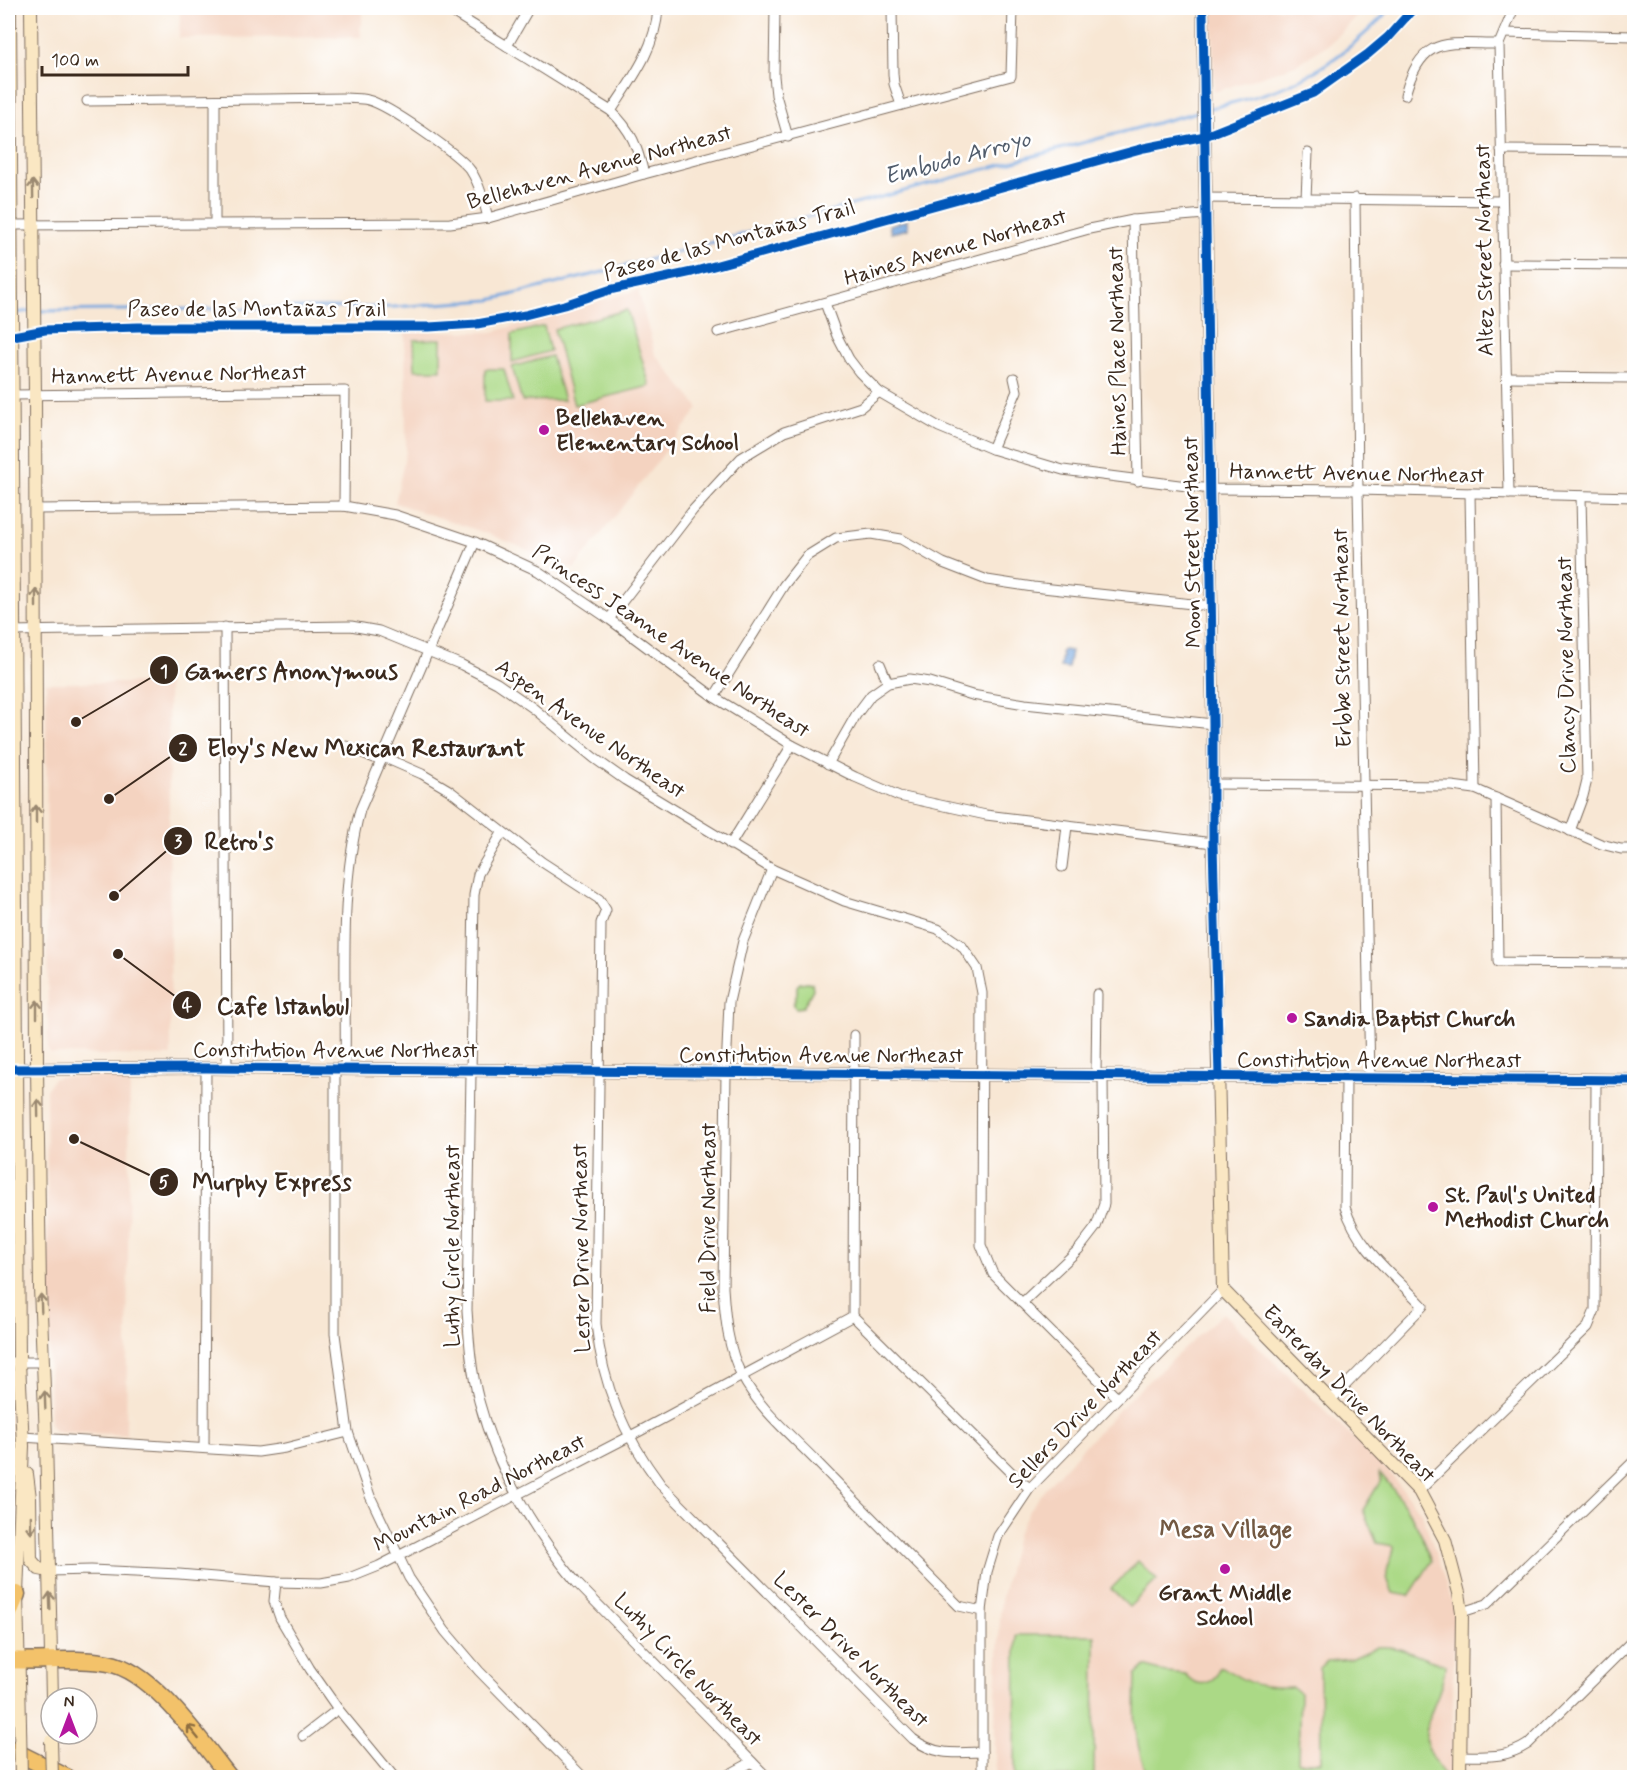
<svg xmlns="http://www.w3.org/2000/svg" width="1642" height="1785" font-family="Mynerve,sans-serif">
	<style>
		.built { fill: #f4d3c0 }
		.green { fill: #abd986; stroke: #738252; stroke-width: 1.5 }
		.water { fill: #73a6df; stroke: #57687e; stroke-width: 1.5 }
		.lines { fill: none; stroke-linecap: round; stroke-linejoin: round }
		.stream { stroke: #73a6df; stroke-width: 3 }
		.street-casing { stroke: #7d6c5e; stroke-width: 11 }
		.secondary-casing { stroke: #7d6c5e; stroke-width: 14 }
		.highway-casing { stroke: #7d6c5e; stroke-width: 19 }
		.street { stroke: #fff; stroke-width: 9 }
		.secondary { stroke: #fae7c3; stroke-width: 12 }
		.highway { stroke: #f3c26a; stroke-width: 16 }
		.secondary-bridge-casing { stroke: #7d6c5e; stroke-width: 14; stroke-linecap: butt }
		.secondary-bridge { stroke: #fae7c3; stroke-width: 12 }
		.cycleway-casing { stroke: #fff; stroke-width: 13 }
		.cycleway { stroke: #0057b8; stroke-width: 9 }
		.oneway { stroke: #9a8870 }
		.oneway2 { stroke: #8e6e40 }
		.poi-dot { fill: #b5179e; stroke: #fff; stroke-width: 2 }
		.labels { text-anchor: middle; stroke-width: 5; stroke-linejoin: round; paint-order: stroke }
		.street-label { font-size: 22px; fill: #3b2a1e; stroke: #fff }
		.poi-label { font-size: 22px; font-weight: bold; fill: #3b2a1e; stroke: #fff; text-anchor: start }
		.water-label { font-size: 24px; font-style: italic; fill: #515c6b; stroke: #fff }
		.neighbourhood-label { font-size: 24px; font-weight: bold; fill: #735942; stroke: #fff }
		.leader { fill: none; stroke: #3b2a1e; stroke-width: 2 }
		.callout-dot { fill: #3b2a1e; stroke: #fff; stroke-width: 2 }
		.mark-label { font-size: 18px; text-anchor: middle; font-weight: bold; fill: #fff }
		.callout-label { font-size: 24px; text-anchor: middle; font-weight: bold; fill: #3b2a1e; stroke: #fff; stroke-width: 5; stroke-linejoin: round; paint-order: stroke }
	</style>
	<rect width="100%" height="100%" fill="#fff"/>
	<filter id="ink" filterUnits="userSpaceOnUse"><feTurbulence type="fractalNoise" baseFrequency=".0167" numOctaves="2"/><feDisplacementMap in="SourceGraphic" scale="12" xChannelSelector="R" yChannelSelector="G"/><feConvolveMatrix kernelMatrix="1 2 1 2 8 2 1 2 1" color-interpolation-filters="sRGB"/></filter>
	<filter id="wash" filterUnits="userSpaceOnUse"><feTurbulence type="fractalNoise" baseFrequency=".008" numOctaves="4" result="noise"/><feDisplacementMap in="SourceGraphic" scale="24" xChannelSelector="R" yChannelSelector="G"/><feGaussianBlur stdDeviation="1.35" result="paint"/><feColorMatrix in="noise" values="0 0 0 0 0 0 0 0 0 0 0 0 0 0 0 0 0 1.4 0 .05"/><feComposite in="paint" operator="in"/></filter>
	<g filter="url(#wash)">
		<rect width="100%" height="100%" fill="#f8e7d4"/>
		<g class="built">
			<path d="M180,8H362V25L360,27L361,37L179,38Z"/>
			<path d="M1212,8H1365L1330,43L1296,65L1214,92Z"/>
			<path d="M638,290L655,354L699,408L574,569L489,534L395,503L406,452L405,331L493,332Z"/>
			<path d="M46,683H168L171,1056L51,1054L48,1050Z"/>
			<path d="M58,1077L130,1078L126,1435L55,1431L50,1424L46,1090L53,1079Z"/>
			<path d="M8,1115L12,1337L11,1348L8,1352Z"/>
			<path d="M1223,1313L1388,1471L1422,1514L1454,1607L1452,1777L995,1778V1710L1001,1601L1016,1536L1030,1509L1049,1484L1129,1399Z"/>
		</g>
		<g class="green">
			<path d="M627,310L650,386L574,405L554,329Z"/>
			<path d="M544,326L550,351L512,362V334Z"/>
			<path d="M441,339V370H415L414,340Z"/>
			<path d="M551,356L564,400L522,401L512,367Z"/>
			<path d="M485,369H504L513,401H485Z"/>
			<path d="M807,982L812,983L813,989L803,1007L796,1008L793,1005L797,993V986L800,983Z"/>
			<path d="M1380,1473C1405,1502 1419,1526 1432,1561L1409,1596L1393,1593C1391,1588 1388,1582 1387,1577C1385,1567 1394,1557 1394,1546L1377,1543L1363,1510L1381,1480Z"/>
			<path d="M1138,1561L1157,1580L1129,1607L1111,1589Z"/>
			<path d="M1016,1635H1095L1094,1777H1015Z"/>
			<path d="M1377,1647C1406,1645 1419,1660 1445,1664C1445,1690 1424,1717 1426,1740C1428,1755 1440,1764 1444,1777H1149C1132,1744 1135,1711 1136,1675L1145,1666L1159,1671L1185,1674C1197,1688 1213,1687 1219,1668L1223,1667C1248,1685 1262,1688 1293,1687L1300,1693L1298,1762H1321L1320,1668L1327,1661L1351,1659Z"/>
		</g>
		<g class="water">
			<path d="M907,220L908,229L891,233L889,225Z"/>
			<path d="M1063,650L1071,651L1068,668L1060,667L1062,655L1061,653Z"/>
		</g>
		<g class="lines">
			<g class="stream">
				<path d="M1208,109C1234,102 1263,96 1288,85C1327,68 1362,39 1391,8"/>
				<path d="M36,311L394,307L490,300L603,272L1201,111"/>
				<path d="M15,313L30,311"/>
				<path d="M8,1775L13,1778"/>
			</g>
		</g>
	</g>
	<g filter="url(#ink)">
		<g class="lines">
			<g class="street-casing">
				<g id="street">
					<path d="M446,8L611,111C632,131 637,146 644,174"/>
					<path d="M775,8L774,76L776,95L788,137"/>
					<path d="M892,8L893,74L894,84L901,105"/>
					<path d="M1504,33L1634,36"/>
					<path d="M507,46L529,8"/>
					<path d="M1405,95C1422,34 1446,44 1499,44"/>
					<path d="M215,100V224"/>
					<path d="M87,101L345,98C352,99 361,98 368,100C388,105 459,154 471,171C480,185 484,202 488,218"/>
					<path d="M611,111C632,79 656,48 658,8"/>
					<path d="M1501,150L1634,151"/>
					<path d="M1205,198L1501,201"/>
					<path d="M1306,198L1308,153"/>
					<path d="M1355,198L1358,490L1370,1078"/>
					<path d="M1133,220L1138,481"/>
					<path d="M11,225L450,223L488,218L644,174L1011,76L1013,8"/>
					<path d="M1503,264L1634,265"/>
					<path d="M825,303L837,336L849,359L859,372L879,392L939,427L992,449L1063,470L1210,489L1358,490L1634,497"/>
					<path d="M718,332L1089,229L1133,220L1205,214"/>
					<path d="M1506,377L1634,378"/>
					<path d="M13,395L345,391L344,506"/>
					<path d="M992,449L1017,391L1014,378"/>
					<path d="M1470,493L1475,789"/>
					<path d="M1509,494L1499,44L1514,8"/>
					<path d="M36,509L344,506L395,515L475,542L538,571L609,619L714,697L792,745L855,777L899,796L986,815L1213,843"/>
					<path d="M609,619L693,510L741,458L784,432L861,407L879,392"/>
					<path d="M225,627L227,1068"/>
					<path d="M8,631L351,626L379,631L462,665L497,683L533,708L594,758L625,780L772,869L844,901L938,929L962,946L977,968L982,993L981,1245L993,1274L1117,1398"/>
					<path d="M880,664L888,683"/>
					<path d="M714,697L784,585L807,556L836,538L871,534L901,539L943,563L987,580L1033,587L1211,606"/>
					<path d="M346,746L381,761"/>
					<path d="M383,757L422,774L449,790L542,862L599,899L606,910L601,923L596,1324C603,1387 623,1434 661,1485L913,1739C936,1756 955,1753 982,1752"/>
					<path d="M828,764L856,715L871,695L888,683L910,679L930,682L972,695L1025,704L1213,724"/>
					<path d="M1214,784L1452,786L1475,789L1601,844L1621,849H1634"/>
					<path d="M1496,798L1498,962L1634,963"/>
					<path d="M1570,831L1583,796L1587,780L1581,496"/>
					<path d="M502,833L478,874L474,895L467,1310C469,1340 471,1371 479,1401C497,1468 532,1529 576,1582L768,1778"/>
					<path d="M730,845L792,745"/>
					<path d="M1062,867L1067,826"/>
					<path d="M772,869L743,941L729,1002L726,1073L723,1288C725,1318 728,1349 742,1376C759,1409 792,1436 817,1462C864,1510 911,1558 959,1606L982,1611"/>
					<path d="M854,1035L853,1316L1020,1481L1030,1488"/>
					<path d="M335,1069V1334L348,1432L370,1496L409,1578L445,1631L479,1671L584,1778"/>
					<path d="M345,1069C347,983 338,894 360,810L475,542"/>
					<path d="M1096,1075L1097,994"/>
					<path d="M1022,1303L1079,1249L1096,1227L1104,1204L1103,1075"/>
					<path d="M8,1362H43"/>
					<path d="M1331,1400L1423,1306C1395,1276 1357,1248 1345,1207L1346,1078"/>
					<path d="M22,1437L258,1452L285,1448L348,1432"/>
					<path d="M204,1447L206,1068"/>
					<path d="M1419,1491L1588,1327L1595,1310L1596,1080"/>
					<path d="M49,1571L91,1570L179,1574L276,1582L321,1583L349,1578L379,1566L640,1431L853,1316"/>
					<path d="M276,1582L274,1601L280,1618L310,1669L338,1709L395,1778"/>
					<path d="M1462,1612L1487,1604L1634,1461"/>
					<path d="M303,1736L338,1709"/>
					<path d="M1460,1756C1487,1756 1505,1759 1528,1744L1634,1639"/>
					<path d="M722,1778L752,1762"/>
					<path d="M982,1778V1611L987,1572L998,1536L1030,1488L1223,1290"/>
				</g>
			</g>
			<g class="secondary-casing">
				<g id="secondary">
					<path d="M10,8L19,1362L23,1446L17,1594L20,1724"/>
					<path d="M31,8L35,394L37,1068L40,1288L46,1438L52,1698"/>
					<path d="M1203,8L1213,724V843L1223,1290L1419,1491L1445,1540L1459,1593L1462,1612L1460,1778"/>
					<path d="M8,1069L206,1068L1634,1080"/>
					<path d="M27,1474L30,1498L31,1560L39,1569L49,1571"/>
				</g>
			</g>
			<g class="highway-casing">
				<g id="highway">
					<path d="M8,1616L17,1594"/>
					<path d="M8,1660C41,1662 75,1657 108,1663C154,1671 202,1743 230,1778"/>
					<path d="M8,1748L68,1778"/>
				</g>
			</g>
			<use href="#street" class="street"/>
			<use href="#secondary" class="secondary"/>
			<use href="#highway" class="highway"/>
			<g class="secondary-bridge-casing">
				<g id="secondary-bridge">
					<path d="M20,1724L21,1778"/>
					<path d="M51,1741L52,1778"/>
				</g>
			</g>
			<use href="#secondary-bridge" class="secondary-bridge"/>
			<g class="cycleway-casing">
				<g id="cycleway">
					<path d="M1203,8L1213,724V843L1219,1077"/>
					<path d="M8,337L45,330L138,327H429L477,324L525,315L564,305L609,290L692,272L1144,148L1205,136L1313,93L1368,54L1388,37L1414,8"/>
					<path d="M8,1069L206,1068L1634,1080"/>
				</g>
			</g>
			<use href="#cycleway" class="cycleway"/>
		</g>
		<defs><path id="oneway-shaft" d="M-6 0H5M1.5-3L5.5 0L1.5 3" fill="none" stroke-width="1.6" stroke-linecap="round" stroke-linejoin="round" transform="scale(1.5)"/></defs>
		<g class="oneway">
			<use href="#oneway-shaft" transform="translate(33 189) rotate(-91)"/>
			<use href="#oneway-shaft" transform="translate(36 598) rotate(-90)"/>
			<use href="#oneway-shaft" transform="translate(36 814) rotate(-90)"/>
			<use href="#oneway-shaft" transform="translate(37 1009) rotate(-90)"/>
			<use href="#oneway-shaft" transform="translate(38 1108) rotate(-91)"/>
			<use href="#oneway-shaft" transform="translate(41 1303) rotate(-92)"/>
			<use href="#oneway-shaft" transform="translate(45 1400) rotate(-92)"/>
			<use href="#oneway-shaft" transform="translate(31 1525) rotate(89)"/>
			<use href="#oneway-shaft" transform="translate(50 1601) rotate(-92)"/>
		</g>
		<use class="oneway2" href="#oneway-shaft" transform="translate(193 1732) rotate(-129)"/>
	</g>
	<g class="poi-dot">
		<circle cx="544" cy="430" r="6"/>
		<circle cx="1292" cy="1018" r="6"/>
		<circle cx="1433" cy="1207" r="6"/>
		<circle cx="1225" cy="1569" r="6"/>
	</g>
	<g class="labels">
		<g class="street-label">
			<text transform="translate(599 166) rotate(-15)" y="8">Bellehaven Avenue Northeast</text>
			<text transform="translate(729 239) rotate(-15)" y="8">Paseo de las Montañas Trail</text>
			<text transform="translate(955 246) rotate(-16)" y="8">Haines Avenue Northeast</text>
			<text transform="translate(1483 250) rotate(-91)" y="8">Altez Street Northeast</text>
			<text x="257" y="316">Paseo de las Montañas Trail</text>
			<text transform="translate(1116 351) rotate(-91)" y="8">Haines Place Northeast</text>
			<text transform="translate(179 373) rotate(-1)" y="8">Hannett Avenue Northeast</text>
			<text transform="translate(1357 472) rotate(1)" y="8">Hannett Avenue Northeast</text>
			<text transform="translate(1191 542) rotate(-91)" y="8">Moon Street Northeast</text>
			<text transform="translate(1341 638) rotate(-91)" y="8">Erbbe Street Northeast</text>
			<text transform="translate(672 640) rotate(34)" y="8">Princess Jeanne Avenue Northeast</text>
			<text transform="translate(1565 665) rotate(-91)" y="8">Clancy Drive Northeast</text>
			<text transform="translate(591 728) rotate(35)" y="8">Aspen Avenue Northeast</text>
			<text x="335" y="1057">Constitution Avenue Northeast</text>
			<text x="821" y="1062">Constitution Avenue Northeast</text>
			<text x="1379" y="1067">Constitution Avenue Northeast</text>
			<text transform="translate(707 1218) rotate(-90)" y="8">Field Drive Northeast</text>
			<text transform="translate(451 1246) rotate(-90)" y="8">Luthy Circle Northeast</text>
			<text transform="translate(580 1248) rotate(-91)" y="8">Lester Drive Northeast</text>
			<text transform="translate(1350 1393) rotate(46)" y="8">Easterday Drive Northeast</text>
			<text transform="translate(1084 1408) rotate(-46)" y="8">Sellers Drive Northeast</text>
			<text transform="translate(479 1492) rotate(-27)" y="8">Mountain Road Northeast</text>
			<text transform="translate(852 1649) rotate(45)" y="8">Lester Drive Northeast</text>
			<text transform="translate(689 1669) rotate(46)" y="8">Luthy Circle Northeast</text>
		</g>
		<g class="poi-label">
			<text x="556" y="425">Bellehaven<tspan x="556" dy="25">Elementary School</tspan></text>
			<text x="1304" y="1026">Sandia Baptist Church</text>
			<text x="1445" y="1202">St. Paul's United<tspan x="1445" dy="25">Methodist Church</tspan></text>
			<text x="1225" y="1600" text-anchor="middle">Grant Middle<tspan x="1225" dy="25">School</tspan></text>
		</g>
		<g class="water-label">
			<text transform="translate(957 157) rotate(-15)" y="8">Embudo Arroyo</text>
		</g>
		<g class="neighbourhood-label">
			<text x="1226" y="1537">Mesa Village</text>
		</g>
	</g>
	<path class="leader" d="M76 722L164 670M109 799L183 748M114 896L178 841M118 954L187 1005M74 1139L164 1182"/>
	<g class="callout-dot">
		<circle cx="76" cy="722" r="6"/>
		<circle cx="109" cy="799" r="6"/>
		<circle cx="114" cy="896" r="6"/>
		<circle cx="118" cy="954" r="6"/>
		<circle cx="74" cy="1139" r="6"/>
		<circle cx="164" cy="670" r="15"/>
		<circle cx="183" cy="748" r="15"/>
		<circle cx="178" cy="841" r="15"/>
		<circle cx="187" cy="1005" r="15"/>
		<circle cx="164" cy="1182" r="15"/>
	</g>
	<g class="mark-label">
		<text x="164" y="677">1</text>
		<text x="183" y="754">2</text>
		<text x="178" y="847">3</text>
		<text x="187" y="1011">4</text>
		<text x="164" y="1188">5</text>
	</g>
	<g class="callout-label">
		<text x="291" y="679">Gamers Anonymous</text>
		<text x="366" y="756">Eloy's New Mexican Restaurant</text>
		<text x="239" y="849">Retro's</text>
		<text x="283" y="1014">Cafe Istanbul</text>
		<text x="272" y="1190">Murphy Express</text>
	</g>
	<rect width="1642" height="1785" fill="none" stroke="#fff" stroke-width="30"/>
	<g transform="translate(69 1716)"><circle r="28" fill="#ffffff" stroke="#b1aaa5" stroke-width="1.5"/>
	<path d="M0-4.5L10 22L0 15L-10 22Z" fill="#b5179e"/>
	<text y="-9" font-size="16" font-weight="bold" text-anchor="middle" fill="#3b2a1e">N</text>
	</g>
	<path d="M42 66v9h146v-9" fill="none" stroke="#3b2a1e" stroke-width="3"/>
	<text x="51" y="66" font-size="18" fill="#3b2a1e" stroke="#ffffff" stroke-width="4.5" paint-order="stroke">100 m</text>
</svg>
